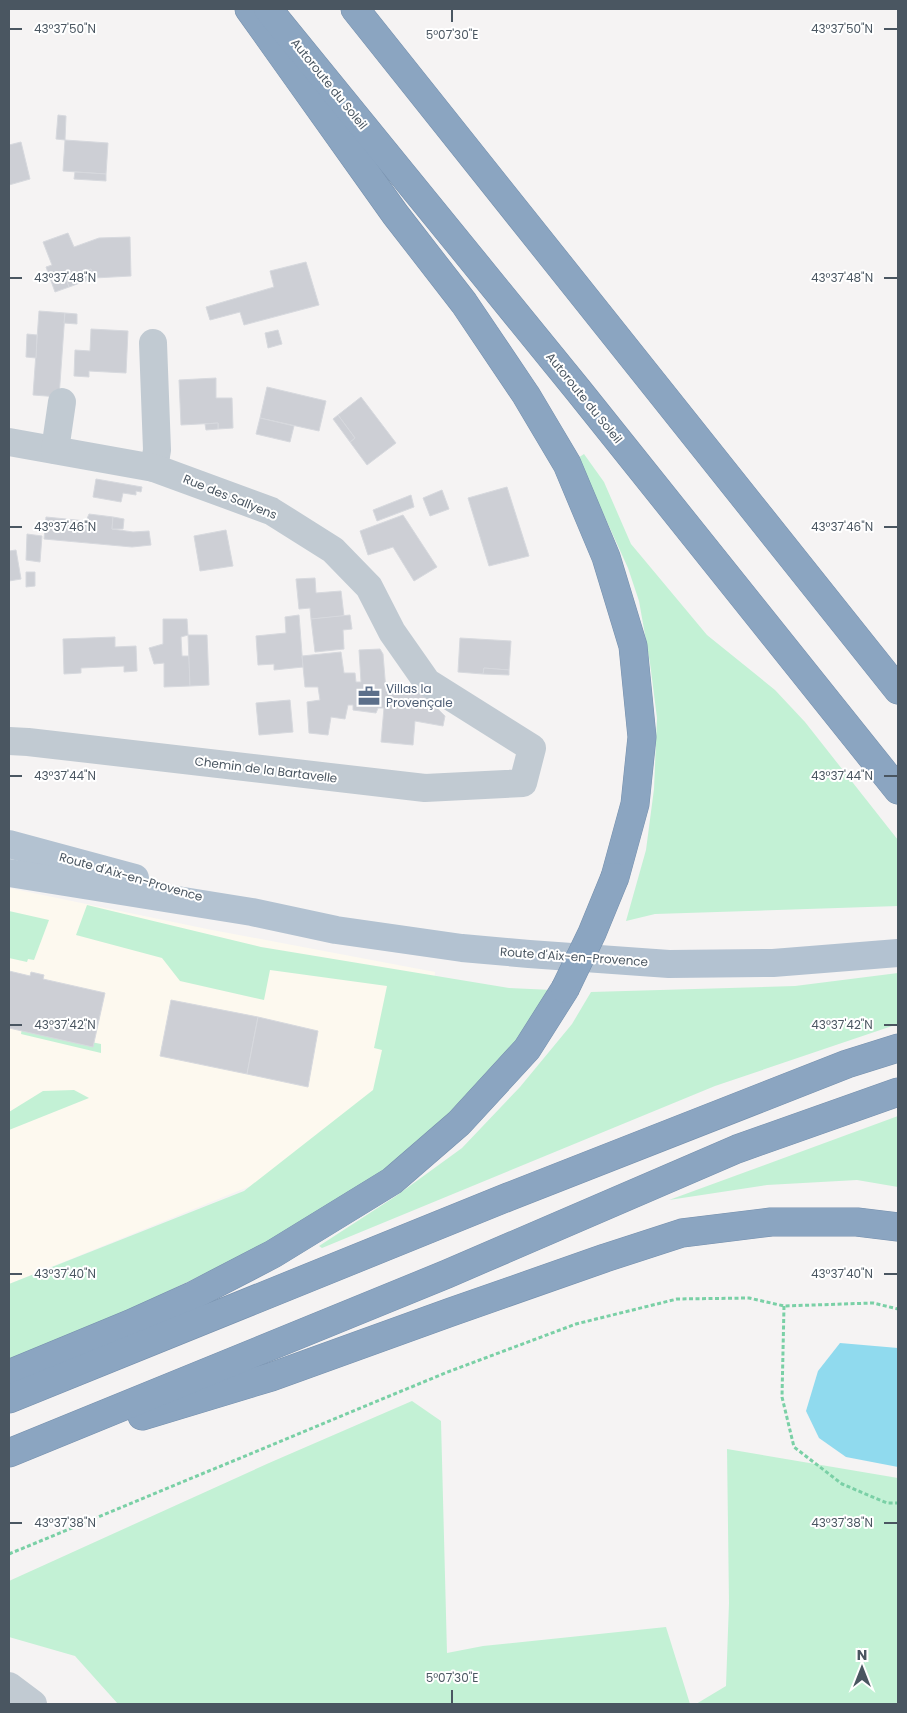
<svg xmlns="http://www.w3.org/2000/svg" width="907" height="1713" font-family="Poppins,sans-serif">
	<style>
		.commercial { fill: #fdf9ef }
		.green { fill: #c3f1d5 }
		.water { fill: #90daee }
		.building { fill: #cdcfd5; stroke: #d7d9de }
		.lines { fill: none; stroke-linecap: round; stroke-linejoin: round }
		.highway-casing { stroke: #7690ad; stroke-width: 29 }
		.path { stroke: #7ad0a6; stroke-width: 3; stroke-dasharray: 4 2.5; stroke-linecap: butt }
		.street { stroke: #c1cad2; stroke-width: 28 }
		.primary { stroke: #b3c2d1; stroke-width: 28 }
		.highway { stroke: #8ba5c1; stroke-width: 28 }
		.highway-bridge-casing { stroke: #7690ad; stroke-width: 29; stroke-linecap: butt }
		.highway-bridge { stroke: #8ba5c1; stroke-width: 28 }
		.ticks { fill: none; stroke: #4a5661; stroke-width: 2 }
		.labels { text-anchor: middle; stroke-width: 4; stroke-linejoin: round; paint-order: stroke }
		.street-label { font-size: 12px; fill: #4a5661; stroke: #fff }
		.service-label { font-size: 12px; fill: #4e5e75; stroke: #fff; text-anchor: start }
		.ticks-label { font-size: 12px; text-anchor: middle; fill: #4a5661; stroke: #fff; stroke-width: 4; stroke-linejoin: round; paint-order: stroke }
	</style>
	<rect width="100%" height="100%" fill="#f5f3f3"/>
	<path class="commercial" d="M9,888L207,929L435,972L433,994L401,1125L9,1284Z"/>
	<g class="green">
		<path d="M584,454L604,482L631,544L707,635L775,690L805,722L898,840V906L655,914L626,921L646,850L654,789L657,718L650,663L639,601L628,568L578,458Z"/>
		<path d="M87,905L261,947L509,988L552,990L517,1044L475,1092L400,1160L333,1206L233,1260L123,1313L9,1359V1284L244,1191L373,1090L382,1050L374,1048L387,986L270,970L264,1000L180,981L162,958L76,935Z"/>
		<path d="M9,911L49,920L34,960L28,959L27,962L9,958Z"/>
		<path d="M898,973V1024L715,1086L322,1248L319,1246L396,1196L462,1148L520,1087L572,1024L591,992L795,986Z"/>
		<path d="M22,1028L101,1044V1053L21,1034Z"/>
		<path d="M74,1090L89,1098L9,1130V1112L43,1091Z"/>
		<path d="M898,1116V1187L857,1180L767,1185L669,1200Z"/>
		<path d="M412,1401L441,1421L447,1653L483,1646L666,1627L690,1704H118L75,1656L9,1637V1581L269,1463Z"/>
		<path d="M727,1449L898,1478V1704H696L726,1686L729,1603Z"/>
	</g>
	<path class="water" d="M840,1343L898,1348V1467L846,1457L819,1438L806,1411L818,1371Z"/>
	<g class="building">
		<path d="M58,115L66,116L65,140L56,139Z"/>
		<path d="M65,140L108,143L106,174L63,171Z"/>
		<path d="M21,142L30,179L9,185V145Z"/>
		<path d="M75,172L106,174V181L74,179Z"/>
		<path d="M68,233L74,247L99,238L130,237L131,276L94,278L91,269L66,278L69,287L55,292L46,267L52,265L43,242Z"/>
		<path d="M306,262L319,305L244,325L240,312L210,320L206,307L274,287L270,271Z"/>
		<path d="M91,269L94,278L69,287L66,278Z"/>
		<path d="M39,311L65,313L59,397L33,395Z"/>
		<path d="M65,313L77,314V324L64,323Z"/>
		<path d="M91,329L128,331L126,373L89,371V377L74,376L75,350L90,351Z"/>
		<path d="M278,330L282,344L268,348L265,333Z"/>
		<path d="M27,334L37,335L36,358L26,357Z"/>
		<path d="M216,378V398H232L233,428L218,429V423L181,425L179,380Z"/>
		<path d="M267,387L326,401L319,431L260,418Z"/>
		<path d="M361,397L396,443L367,465L350,442L355,438L338,415Z"/>
		<path d="M338,415L355,438L350,442L333,419Z"/>
		<path d="M260,418L294,426L290,442L256,434Z"/>
		<path d="M218,423V429L206,430L205,424Z"/>
		<path d="M96,479L142,487L141,492L136,491V495L123,493L121,502L93,497Z"/>
		<path d="M507,487L529,556L489,566L468,498Z"/>
		<path d="M442,490L449,509L430,516L423,498Z"/>
		<path d="M411,495L414,507L377,521L373,510Z"/>
		<path d="M89,514L113,517L112,529L133,532L149,531L151,545L132,547L44,539L46,517L86,521Z"/>
		<path d="M403,515L437,567L414,581L393,547L368,555L360,531Z"/>
		<path d="M113,517L124,519L123,529H112Z"/>
		<path d="M226,530L233,566L200,571L194,536Z"/>
		<path d="M27,534L42,536L40,562L26,560Z"/>
		<path d="M16,550L21,579L9,581V551Z"/>
		<path d="M26,572H35V586L26,587Z"/>
		<path d="M315,578L316,593L341,591L344,616L311,619L310,608L299,609L296,579Z"/>
		<path d="M299,615L303,667L274,670V664L258,665L256,636L286,633L285,617Z"/>
		<path d="M350,615L352,629L343,630L344,649L315,652L311,619Z"/>
		<path d="M163,619H187L188,635L181,637L182,656H189L190,686L164,687V663L154,664L149,648L163,644Z"/>
		<path d="M188,635H207L209,685L190,686Z"/>
		<path d="M115,637V647L136,646L137,671L124,672V666L81,668V673L64,674L63,639Z"/>
		<path d="M460,638L511,641L509,670L484,668L483,674L458,672Z"/>
		<path d="M380,649L383,654L386,691L392,692L391,687H416L445,716L443,726L415,721L413,745L381,742L384,708H378L376,713L353,710V705H348L345,719L331,717L328,735L309,733L307,702L320,700L318,687H305L302,656L341,652L344,673H355L356,682H361L359,650Z"/>
		<path d="M484,668L509,670V675L483,674Z"/>
		<path d="M290,700L293,732L259,735L256,703Z"/>
		<path d="M9,971L30,976L31,972L44,975L43,979L105,993L93,1047L9,1028Z"/>
		<path d="M171,1000L258,1017L247,1074L160,1056Z"/>
		<path d="M258,1017L318,1031L308,1087L247,1074Z"/>
	</g>
	<g class="lines">
		<g class="highway-casing">
			<g id="highway">
				<path d="M249,9L395,214L464,303L526,395L567,464L606,557L633,646L642,737L635,804L615,877"/>
				<path d="M268,9L578,390L898,790"/>
				<path d="M355,9L898,690"/>
				<path d="M9,1374L130,1324L192,1296L273,1254L392,1181L459,1123L527,1049L565,989"/>
				<path d="M9,1399L508,1197L847,1064L898,1048"/>
				<path d="M142,1416L271,1377L451,1312L605,1258L682,1233L771,1222H857L898,1227"/>
				<path d="M9,1453L447,1274L737,1149L898,1092"/>
			</g>
		</g>
		<g class="path">
			<path d="M784,1306L782,1397L794,1447L842,1484L887,1503H898"/>
			<path d="M9,1554L445,1373L576,1324L677,1299L749,1298L784,1306L873,1303L898,1309"/>
		</g>
		<g class="street">
			<path d="M153,343L157,450L154,468"/>
			<path d="M9,442L154,468L271,511L333,550L369,587L392,632L427,682L532,748L523,783L425,788L28,742L9,741"/>
			<path d="M55,450L62,402"/>
			<path d="M9,1686L33,1704"/>
		</g>
		<g class="primary">
			<path d="M9,844L135,878"/>
			<path d="M9,873L252,912L336,930L462,948L529,954L669,964L773,963L898,953"/>
		</g>
		<use href="#highway" class="highway"/>
		<g class="highway-bridge-casing">
			<path id="highway-bridge" d="M565,989L592,933L615,877"/>
		</g>
		<use href="#highway-bridge" class="highway-bridge"/>
	</g>
	<path class="ticks" d="M452,10V22M10,29H22M884,29H897M10,278H22M884,278H897M10,527H22M884,527H897M10,776H22M884,776H897M10,1025H22M884,1025H897M10,1274H22M884,1274H897M10,1523H22M884,1523H897M452,1690V1703"/>
	<defs>
		<g id="office-bare" transform="scale(1.725)"><path d="M-6-3h4V-5.5h4V-3h4V5H-6ZM-1-4.5V-3h2v-1.5ZM-6 0V1H6V0Z" fill="#5c6f8a" stroke="#fff" stroke-width="2.5" paint-order="stroke"/></g>
	</defs>
	<g fill-rule="evenodd">
		<use href="#office-bare" x="369" y="696"/>
	</g>
	<g class="labels">
		<g class="street-label">
			<text transform="translate(329 84) rotate(51)" y="4">Autoroute du Soleil</text>
			<text transform="translate(584 398) rotate(51)" y="4">Autoroute du Soleil</text>
			<text transform="translate(230 497) rotate(22)" y="4">Rue des Sallyens</text>
			<text transform="translate(266 770) rotate(7)" y="4">Chemin de la Bartavelle</text>
			<text transform="translate(131 877) rotate(16)" y="4">Route d'Aix-en-Provence</text>
			<text transform="translate(574 957) rotate(4)" y="4">Route d'Aix-en-Provence</text>
		</g>
		<g class="service-label">
			<text x="386" y="693">Villas la<tspan x="386" dy="14">Provençale</tspan></text>
		</g>
	</g>
	<g class="ticks-label">
		<text x="65" y="33">43°37'50"N</text>
		<text x="842" y="33">43°37'50"N</text>
		<text x="452" y="39">5°07'30"E</text>
		<text x="65" y="282">43°37'48"N</text>
		<text x="842" y="282">43°37'48"N</text>
		<text x="65" y="531">43°37'46"N</text>
		<text x="842" y="531">43°37'46"N</text>
		<text x="65" y="780">43°37'44"N</text>
		<text x="842" y="780">43°37'44"N</text>
		<text x="65" y="1029">43°37'42"N</text>
		<text x="842" y="1029">43°37'42"N</text>
		<text x="65" y="1278">43°37'40"N</text>
		<text x="842" y="1278">43°37'40"N</text>
		<text x="65" y="1527">43°37'38"N</text>
		<text x="842" y="1527">43°37'38"N</text>
		<text x="452" y="1682">5°07'30"E</text>
	</g>
	<rect width="907" height="1713" fill="none" stroke="#4a5661" stroke-width="20"/>
	<g transform="translate(862 1668)" stroke="#ffffff" stroke-width="4" paint-order="stroke">
	<path d="M0-4L9 19L0 12L-9 19Z" fill="#4a5661"/>
	<text y="-8" font-size="14" font-weight="bold" text-anchor="middle" fill="#4a5661">N</text>
	</g>
</svg>
